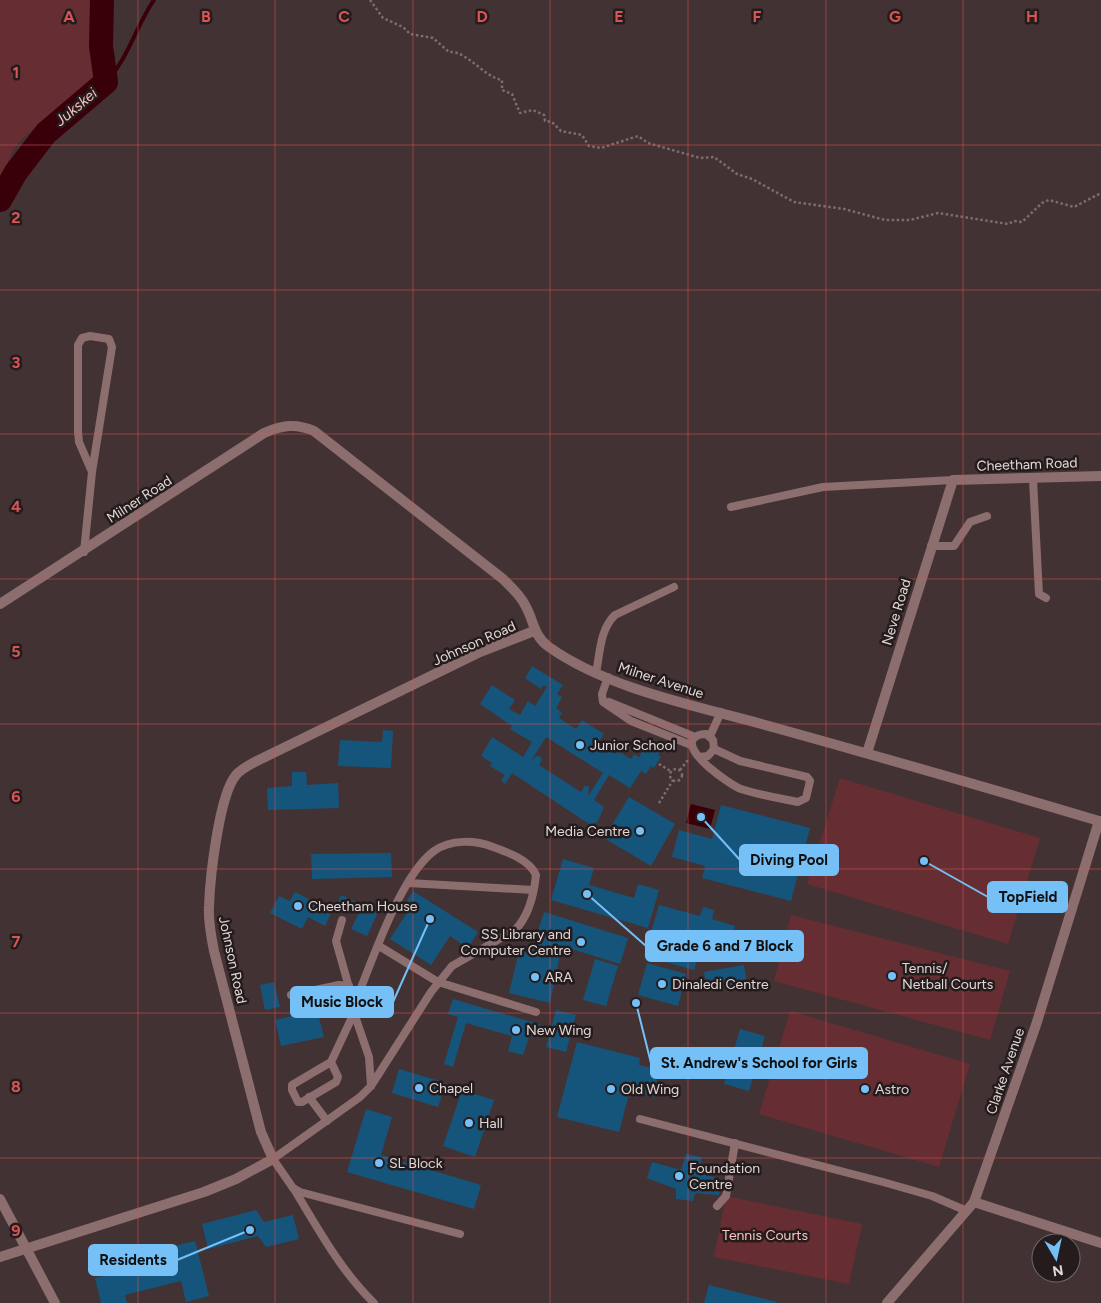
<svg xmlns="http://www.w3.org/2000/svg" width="1101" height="1303" font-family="Figtree,sans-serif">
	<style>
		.green { fill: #662e32 }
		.water { fill: #3a000a }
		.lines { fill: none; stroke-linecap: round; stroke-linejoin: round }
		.stream { stroke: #3a000a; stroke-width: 4 }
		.river { stroke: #3a000a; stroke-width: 24 }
		.building { fill: #15557c; fill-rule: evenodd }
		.path { stroke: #7c6d6e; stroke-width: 2.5; stroke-dasharray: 2.5 2.5; stroke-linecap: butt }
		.lane { stroke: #8d6e6e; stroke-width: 8 }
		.street { stroke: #8d6e6e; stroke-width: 10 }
		.grid { fill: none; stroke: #d95454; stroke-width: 1; stroke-opacity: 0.55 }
		.poi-dot { fill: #75c0f6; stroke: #241c1c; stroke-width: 2 }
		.labels { text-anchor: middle; stroke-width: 5; stroke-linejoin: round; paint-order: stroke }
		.street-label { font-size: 14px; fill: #e2d7d7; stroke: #241c1c }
		.poi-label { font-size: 14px; fill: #e2d7d7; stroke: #241c1c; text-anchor: start }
		.park-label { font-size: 14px; fill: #fec0c1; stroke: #241c1c }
		.water-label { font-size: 15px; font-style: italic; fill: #fdbfbf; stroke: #241c1c }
		.grid-label { font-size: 16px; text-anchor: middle; font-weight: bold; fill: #d95454; stroke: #241c1c; stroke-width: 5; stroke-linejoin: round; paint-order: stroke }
		.leader { fill: none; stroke: #75c0f6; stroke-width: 2 }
		.callout-dot { fill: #75c0f6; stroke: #241c1c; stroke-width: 2 }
		.callout { fill: #75c0f6; stroke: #75c0f6; stroke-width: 2 }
		.callout-label { font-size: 15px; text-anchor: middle; font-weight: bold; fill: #111 }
	</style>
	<rect width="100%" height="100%" fill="#433233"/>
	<g class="green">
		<path d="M0,0H96C95,24 102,49 95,73C86,102 38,121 19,142C11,151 6,168 0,179Z"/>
		<path d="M840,778L1040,838L1008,944L807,884Z"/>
		<path d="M791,915L1010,971L990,1040L774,981Z"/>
		<path d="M790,1011L970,1064L939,1167L759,1114Z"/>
		<path d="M726,1196L862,1224L849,1284L714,1257Z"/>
	</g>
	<path class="water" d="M691,804L715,810L710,829L686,823Z"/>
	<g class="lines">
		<path class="stream" d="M106,82C129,57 135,28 154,0"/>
		<path class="river" d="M0,200L16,172L46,133L106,82L101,46L102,0"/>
	</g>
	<g class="building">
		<path d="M532,666L563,685L557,694L562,697L556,708L562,713L559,718L576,729L582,720L604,734L598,743L616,754L618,751L631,759L634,754L639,757L650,740L663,747L658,755L661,757L654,768L651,766L646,774L641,771L630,788L609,775L594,800L604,807L597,823L595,822L592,826L512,773L505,784L501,781L505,775L490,766L492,763L481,756L492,737L523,757L532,742L510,729L512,726L480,704L492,685L515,700L509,709L520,715L528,701L535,706L547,687L543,685L541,689L525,678ZM546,737L603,773L588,796L589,786H585L581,792L539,765L542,760L540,756H536L531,761Z"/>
		<path d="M383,730L393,731L391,768L338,766L340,740L382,742Z"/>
		<path d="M292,772H306L307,785L338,783L339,808L268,810L267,788L292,786Z"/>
		<path d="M629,797L675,824L651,866L604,838Z"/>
		<path d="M721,805L810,828L791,901L702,878L705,866L672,857L679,830L712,839Z"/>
		<path d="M391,853L392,877L312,879L311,854Z"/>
		<path d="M563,859L594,868L589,885L634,898L638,884L659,890L648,928L551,900Z"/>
		<path d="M413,891L478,932L468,948L450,936L431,965L390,939L412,905L406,902Z"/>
		<path d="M295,892L332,911L325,926L308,917L302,929L270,913L279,896L290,901Z"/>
		<path d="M341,895L378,912L367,936L351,929L359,913L351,910L335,909Z"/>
		<path d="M659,905L700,916L703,907L714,910L712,919L735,926L728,951L701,944L694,970L644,956Z"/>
		<path d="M544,912L628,938L620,964L562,946L550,1003L509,993L519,951L552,959L531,953Z"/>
		<path d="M595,959L618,966L606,1006L583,1000Z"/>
		<path d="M647,963L686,974L678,1006L638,995Z"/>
		<path d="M744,965L747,983L707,990L704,972Z"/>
		<path d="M274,982L280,1007L265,1010L260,985Z"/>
		<path d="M453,999L542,1025L538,1038L529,1037L523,1055L508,1051L512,1036L466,1023L453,1067L444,1064L458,1017L448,1014Z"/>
		<path d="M317,1010L324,1037L281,1046L275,1020Z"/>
		<path d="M556,1010L576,1015L566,1052L546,1047Z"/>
		<path d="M740,1029L765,1036L749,1091L724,1084Z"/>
		<path d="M577,1042L640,1058L639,1065L656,1069L657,1087L655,1097L630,1090L619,1132L557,1117Z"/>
		<path d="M399,1069L446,1083L438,1107L392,1093Z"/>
		<path d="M462,1090L494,1100L475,1157L443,1146Z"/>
		<path d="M366,1109L392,1117L381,1155L481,1185L474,1209L347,1172Z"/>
		<path d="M686,1154L701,1157L702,1174L722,1179L719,1195L695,1193L693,1201L676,1199V1189L647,1178L652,1162L681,1170Z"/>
		<path d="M256,1210L264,1222L293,1215L299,1239L266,1247L258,1236L208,1249L202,1224Z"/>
		<path d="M195,1241L209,1296L186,1302L181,1281L125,1295L127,1303H101L95,1278L169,1260L166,1248Z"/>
		<path d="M709,1285L777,1302V1303H704Z"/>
	</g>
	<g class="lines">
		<g class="path">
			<path d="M370,0L383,18L403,27L410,34L433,38L449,52C466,50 484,77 502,80V90L512,94L520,113L533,110L544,115L545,121L552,122L561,131L582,135L589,146L601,148L638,136L648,143L700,158L714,157L737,174L752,179L794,202L844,209L885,220H910L938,213L1008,224L1014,221L1022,222L1042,203L1049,200L1074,207L1101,193"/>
			<path d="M659,764L672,772"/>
			<circle cx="676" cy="775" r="6"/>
			<path d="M680,770L688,760"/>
			<path d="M659,803L673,780"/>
		</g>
		<g class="lane">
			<path d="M1033,479L1039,594L1046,598"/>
			<path d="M731,507L823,487L953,480"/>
			<path d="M931,546H954L970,522L987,516"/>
			<path d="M84,552L92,472L112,347L109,339L90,336L82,338L78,345V432L79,442L92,472"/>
			<path d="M596,673C600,653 600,629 615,615L674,587"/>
			<path d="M608,677L602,694L603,702L631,721L691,745"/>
			<path d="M609,702L695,737"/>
			<path d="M710,736L721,712"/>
			<path d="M699,757L708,756L714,749L713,740L706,734C701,734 696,735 693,739C684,753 729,784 741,789C759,795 779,798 798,802L806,798L810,781L807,777L740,761L714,749"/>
			<path d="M408,883L533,890"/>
			<path d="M342,920L336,941L354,1005"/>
			<path d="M379,946L438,982L536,1012"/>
			<path d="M291,995L339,985L349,986"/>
			<path d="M331,1062L338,1077L336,1082L302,1102H298L292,1090V1085L331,1062L354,1013"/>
			<path d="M371,1086L369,1057L354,1013V1005C371,965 399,877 434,851C451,839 475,840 493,847C507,852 530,860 536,875C534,894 528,917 515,930L452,966L431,992L371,1086L360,1097L273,1159L293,1188L300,1192L460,1234"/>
			<path d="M309,1097L327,1121"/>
			<path d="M640,1119L883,1182L932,1196L967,1211"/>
			<path d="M294,1189C318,1229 341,1271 374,1303"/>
			<path d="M717,1206L726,1196L735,1143"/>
		</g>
		<g class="street">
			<path d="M0,604L264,433C282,425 296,423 314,431L503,579C511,587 520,595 525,605C534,620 533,636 549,647C611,691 703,707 776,728C884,758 992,789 1099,821"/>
			<path d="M867,753L953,480L1101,476"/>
			<path d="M0,1199L55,1303"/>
			<path d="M974,1202L1101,1243"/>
			<path d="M0,1257L204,1192L236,1179L273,1159L261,1132L214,951C211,936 208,921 209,906C210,878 219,795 236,775C243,767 255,762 265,757L480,652L534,631"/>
			<path d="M887,1303L974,1202L1036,1025L1099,821"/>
		</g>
	</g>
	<path class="grid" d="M138,0V1303M275,0V1303M413,0V1303M550,0V1303M688,0V1303M826,0V1303M963,0V1303M0,145H1101M0,290H1101M0,434H1101M0,579H1101M0,724H1101M0,869H1101M0,1013H1101M0,1158H1101"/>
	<g class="poi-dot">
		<circle cx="580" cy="745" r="5"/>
		<circle cx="640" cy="831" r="5"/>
		<circle cx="298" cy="906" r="5"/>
		<circle cx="581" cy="942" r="5"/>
		<circle cx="892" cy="976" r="5"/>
		<circle cx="535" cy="977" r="5"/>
		<circle cx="662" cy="984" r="5"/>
		<circle cx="516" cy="1030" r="5"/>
		<circle cx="419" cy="1088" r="5"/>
		<circle cx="611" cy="1089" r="5"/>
		<circle cx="865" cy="1089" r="5"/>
		<circle cx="469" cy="1123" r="5"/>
		<circle cx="379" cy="1163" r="5"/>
		<circle cx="679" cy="1176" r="5"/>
	</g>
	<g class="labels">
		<g class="street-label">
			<text transform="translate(1027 464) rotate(-2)" y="5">Cheetham Road</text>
			<text transform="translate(139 499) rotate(-33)" y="5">Milner Road</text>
			<text transform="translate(896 612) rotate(-73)" y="5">Neve Road</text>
			<text transform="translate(474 643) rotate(-24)" y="5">Johnson Road</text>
			<text transform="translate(661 680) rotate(18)" y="5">Milner Avenue</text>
			<text transform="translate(233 960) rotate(78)" y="5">Johnson Road</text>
			<text transform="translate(1005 1071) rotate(-71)" y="5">Clarke Avenue</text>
		</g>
		<g class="poi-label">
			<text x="590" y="750">Junior School</text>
			<text x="630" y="836" text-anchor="end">Media Centre</text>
			<text x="308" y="911">Cheetham House</text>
			<text x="571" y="939" text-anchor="end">SS Library and<tspan x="571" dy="16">Computer Centre</tspan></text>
			<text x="902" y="973">Tennis/<tspan x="902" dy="16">Netball Courts</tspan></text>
			<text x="545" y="982">ARA</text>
			<text x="672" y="989">Dinaledi Centre</text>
			<text x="526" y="1035">New Wing</text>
			<text x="429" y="1093">Chapel</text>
			<text x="621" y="1094">Old Wing</text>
			<text x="875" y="1094">Astro</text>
			<text x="479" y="1128">Hall</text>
			<text x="389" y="1168">SL Block</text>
			<text x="689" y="1173">Foundation<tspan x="689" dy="16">Centre</tspan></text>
		</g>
		<g class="park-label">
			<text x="765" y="1240">Tennis Courts</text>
		</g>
		<g class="water-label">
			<text transform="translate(76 107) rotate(-40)" y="5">Jukskei</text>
		</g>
	</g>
	<g class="grid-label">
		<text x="69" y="22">A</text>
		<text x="206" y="22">B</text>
		<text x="344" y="22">C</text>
		<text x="482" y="22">D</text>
		<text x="619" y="22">E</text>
		<text x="757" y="22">F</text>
		<text x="895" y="22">G</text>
		<text x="1032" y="22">H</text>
		<text x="16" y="78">1</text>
		<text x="16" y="223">2</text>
		<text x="16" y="368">3</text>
		<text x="16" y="512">4</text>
		<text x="16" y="657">5</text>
		<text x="16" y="802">6</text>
		<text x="16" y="947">7</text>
		<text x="16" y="1092">8</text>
		<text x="16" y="1236">9</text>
	</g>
	<path class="leader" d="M701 817L740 860M924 861L988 897M587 894L646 946M430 919L393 1002M636 1003L651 1063M250 1230L177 1260"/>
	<g class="callout-dot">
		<circle cx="701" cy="817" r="5"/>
		<circle cx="924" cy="861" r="5"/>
		<circle cx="587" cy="894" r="5"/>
		<circle cx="430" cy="919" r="5"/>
		<circle cx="636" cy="1003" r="5"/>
		<circle cx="250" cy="1230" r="5"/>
	</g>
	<g class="callout">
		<rect x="740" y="845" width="98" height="30" rx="5"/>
		<rect x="988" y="882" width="79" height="30" rx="5"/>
		<rect x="646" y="931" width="157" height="30" rx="5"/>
		<rect x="291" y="987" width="102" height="30" rx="5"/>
		<rect x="651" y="1048" width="216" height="30" rx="5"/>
		<rect x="89" y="1245" width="88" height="30" rx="5"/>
	</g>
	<g class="callout-label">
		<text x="789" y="865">Diving Pool</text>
		<text x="1028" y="902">TopField</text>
		<text x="725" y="951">Grade 6 and 7 Block</text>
		<text x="342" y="1007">Music Block</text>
		<text x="759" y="1068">St. Andrew's School for Girls</text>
		<text x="133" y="1265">Residents</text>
	</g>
	<g transform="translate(1056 1258) rotate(171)"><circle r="24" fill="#241c1c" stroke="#706767"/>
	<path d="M0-4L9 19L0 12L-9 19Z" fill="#75c0f6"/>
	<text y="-8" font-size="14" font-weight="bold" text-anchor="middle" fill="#e2d7d7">N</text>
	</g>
</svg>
